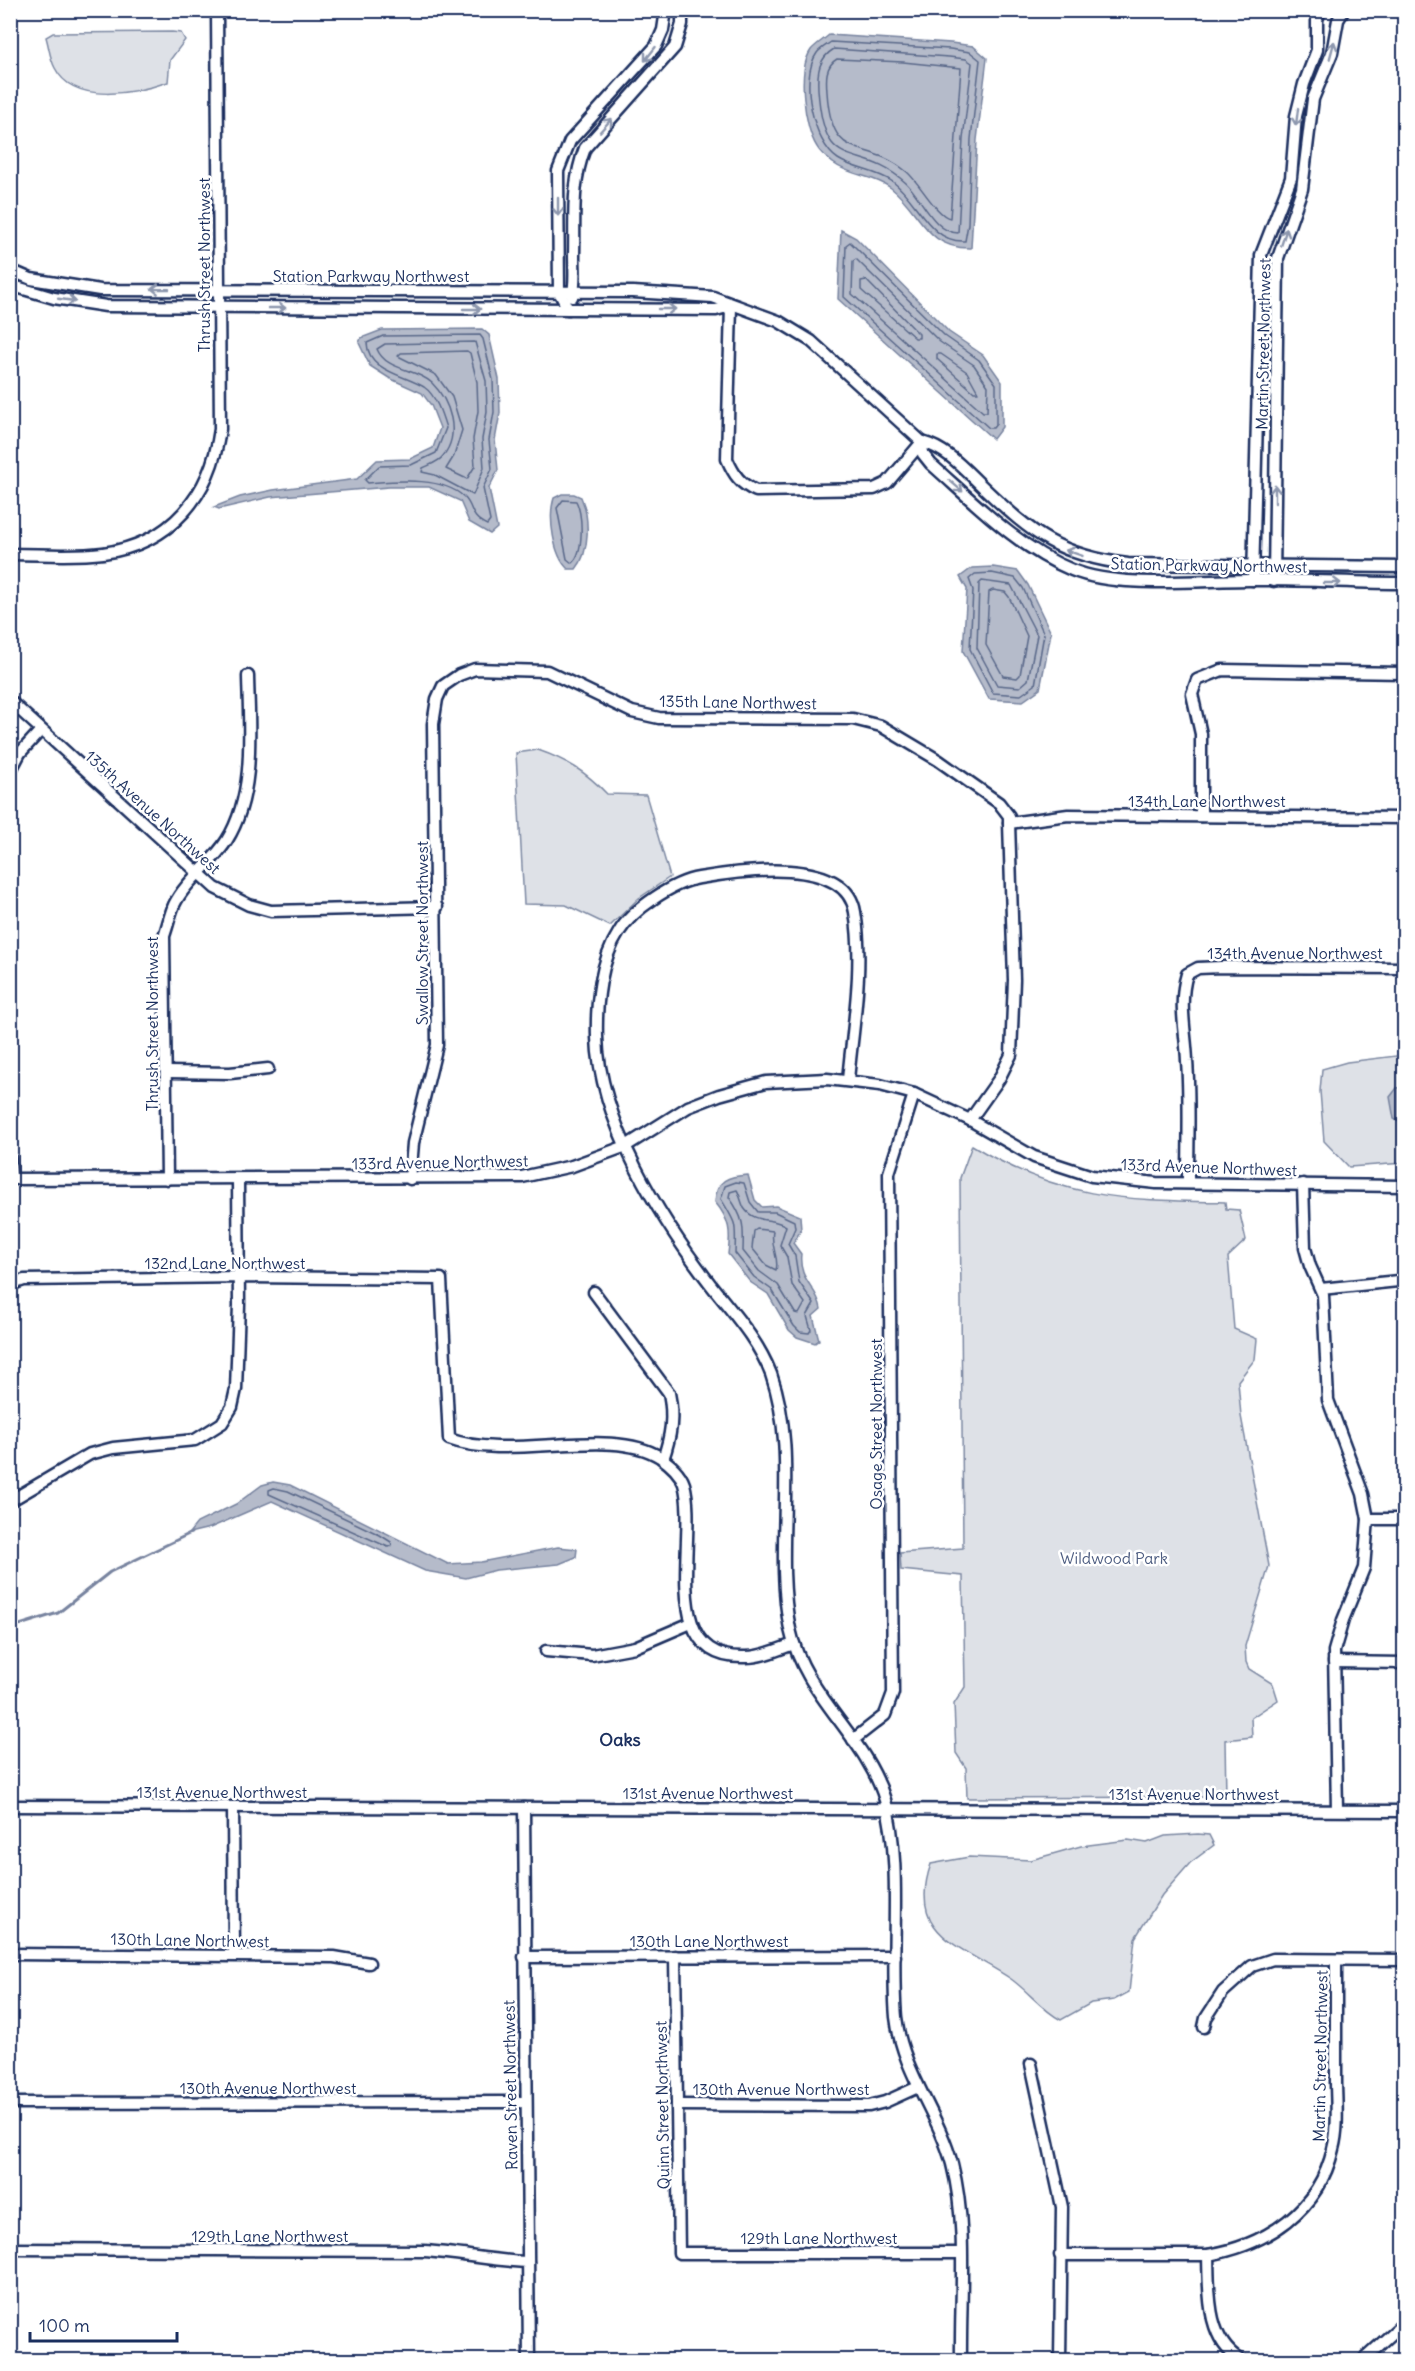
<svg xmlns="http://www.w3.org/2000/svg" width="1415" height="2371" font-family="Delius,sans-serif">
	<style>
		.green { fill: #dee1e7; stroke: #7c88a2; stroke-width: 1.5 }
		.water { fill: #b5bbca; stroke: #77839f; stroke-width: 1.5 }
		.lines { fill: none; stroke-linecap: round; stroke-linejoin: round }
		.shore { stroke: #596789; stroke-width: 1.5 }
		.stream { stroke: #77839f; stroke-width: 3 }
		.minor-casing { stroke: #1b2f5e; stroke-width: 15 }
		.minor { stroke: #fff; stroke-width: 10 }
		.oneway { stroke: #8d97ae }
		.labels { text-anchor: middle; stroke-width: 5; stroke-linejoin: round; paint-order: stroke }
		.street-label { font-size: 16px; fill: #1b2f5e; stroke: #fff }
		.park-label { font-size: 16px; fill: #4c5c80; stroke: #fff }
		.neighbourhood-label { font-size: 18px; font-weight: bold; fill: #1b2f5e; stroke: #fff }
	</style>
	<rect width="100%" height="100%" fill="#fff"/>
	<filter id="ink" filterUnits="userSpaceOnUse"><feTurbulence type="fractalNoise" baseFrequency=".0167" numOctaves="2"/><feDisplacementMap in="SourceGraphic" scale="12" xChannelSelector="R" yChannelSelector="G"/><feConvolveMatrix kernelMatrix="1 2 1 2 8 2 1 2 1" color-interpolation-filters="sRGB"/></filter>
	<g filter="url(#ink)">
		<g class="green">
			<path d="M172,32L181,33L185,40L170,60L168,82C136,93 74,106 55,68C50,59 49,47 46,37L53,33Z"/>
			<path d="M538,750C567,760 586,772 607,794L646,795L670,877L639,898L610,926L566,905L524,904L516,753Z"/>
			<path d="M1404,1055V1163L1349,1167L1324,1141L1320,1091L1322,1069L1347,1062Z"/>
			<path d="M972,1145C1061,1200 1124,1200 1225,1202L1226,1209L1239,1210L1246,1240L1228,1257L1234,1329L1257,1339L1255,1359L1238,1381L1241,1416L1269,1566L1245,1646L1246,1662L1249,1669L1273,1684L1278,1700L1251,1718L1252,1737L1225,1740L1226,1797L967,1798L966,1768L956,1753L954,1704L965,1687L963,1576L901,1570L900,1553L963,1548L960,1178Z"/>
			<path d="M1198,1834L1209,1835L1214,1845L1190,1863L1162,1895L1135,1938L1129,1992L1114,2000L1091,2003L1061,2020C1042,2010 1029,1992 1011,1979C963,1946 906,1936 931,1864L969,1857L1031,1860L1081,1846L1128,1840L1147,1843L1165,1836Z"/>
		</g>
		<g class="water">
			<path d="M829,35L951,43L973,46L987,58L977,140L971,248C925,249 921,211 891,188C873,175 850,176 833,163C828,159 820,153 817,147C804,127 797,70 811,50C815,45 823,40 829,35Z"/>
			<path d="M841,230L856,238L949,332L983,355L1002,382V427L993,439L838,299Z"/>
			<path d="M482,329L489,335L499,379L500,413L495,440L498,470L489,488L497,528L490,534L469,522L460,501L429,487H389L270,497L219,509L214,507L240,497L273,490L357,479L377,460L410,459L433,448L440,428L431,405L422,393L389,378L370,366L359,343L361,338L382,330Z"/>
			<path d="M562,494H574L581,497C590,517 590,552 576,569H568C553,555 548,517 554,498Z"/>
			<path d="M993,567L1018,571L1028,585L1051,633L1040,689L1023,701L989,699L963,651L967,589L960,577L972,568Z"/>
			<path d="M1404,1087V1125L1394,1119L1390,1097L1397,1088Z"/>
			<path d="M748,1175L755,1200L762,1207L776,1206L800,1216L801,1230L793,1243L801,1254C798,1281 818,1287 821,1309L813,1316L819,1340L815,1343L797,1337L789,1330L768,1294L750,1282L728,1254C731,1232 730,1220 715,1202C716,1180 728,1176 748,1175Z"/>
			<path d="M273,1482L290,1485L448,1564L481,1562L558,1547L577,1549L576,1557L559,1564L496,1570L466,1578L425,1571L272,1501L210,1528L189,1533L197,1523L236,1504L262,1485Z"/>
		</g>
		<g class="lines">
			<g class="shore">
				<path d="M831,42L950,49L970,52L980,60L971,139L968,224L965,241C929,243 918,200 893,182C876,170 855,170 838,159C813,143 799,78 817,53C820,49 827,45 831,42Z"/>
				<path d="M834,49L949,57L966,59L972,63L963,139L958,233C934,233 922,198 906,183C858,139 824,180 818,89C817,72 819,58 834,49Z"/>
				<path d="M837,59L903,62L961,68L950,218C937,216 919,182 907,172C864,136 832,167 827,92C826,79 825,66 837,59Z"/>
				<path d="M850,242L945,336L979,360L996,384V424L993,428H989L844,297L846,245Z"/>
				<path d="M856,259L940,342L974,365L988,386L987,412H983L852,294L853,261Z"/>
				<path d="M866,280L919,334V338H915L861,290V281Z"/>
				<path d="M480,335L483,339L493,380L494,412L489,440L492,469L483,488L490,521L487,525C468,516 475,508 464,497C442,476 396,481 368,483L365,480L379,466L411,465L436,453L446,428C442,415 436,395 424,387C405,375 368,371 367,343L383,336Z"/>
				<path d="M475,342L486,381L487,412L482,439L484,468L473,495L435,475L422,472L423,468C429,465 439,462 443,456C461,434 450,401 432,383C416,368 386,371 377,349L385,344Z"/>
				<path d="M467,351L470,353L477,382L478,411L473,439L475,466L467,479L446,469L454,456L462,430L452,397L436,375L398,356L401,353Z"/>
				<path d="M937,354H941L967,372L978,392H974L937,359Z"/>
				<path d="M563,500L576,501C583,515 584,553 572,563L567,559L557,508Z"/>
				<path d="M992,573L1015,578L1023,588L1044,634L1035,685L1021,695L993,693L970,649L973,590L969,579L975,574Z"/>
				<path d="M982,581L1011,585L1037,635L1028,680L1020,687L997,685L977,648L979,584Z"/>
				<path d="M993,590L1005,592L1009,597L1027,636L1020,675L1017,678L1003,676L986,645L989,592Z"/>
				<path d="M736,1182L744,1183L750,1202L758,1212H775L794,1221L795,1228L788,1244L795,1256L799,1282L814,1304L807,1316L811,1330L809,1333L800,1332L794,1326L772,1290L754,1277L735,1253C736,1223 737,1225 721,1199L725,1186Z"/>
				<path d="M737,1190C740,1195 741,1202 744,1208C755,1224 772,1217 786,1226L780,1245L787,1257L792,1285L805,1303L799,1314L795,1313L778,1285L759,1271L743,1251C744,1226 744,1218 729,1197L730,1192Z"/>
				<path d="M757,1229L773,1231C770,1248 780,1258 776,1270L766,1265L752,1248L754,1231Z"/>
				<path d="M274,1488L288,1491L380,1535L391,1542L392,1545L388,1547L269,1494V1490Z"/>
			</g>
			<path class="stream" d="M10,1628L58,1613L110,1572L191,1533"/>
			<g class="minor-casing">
				<g id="minor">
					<path d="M10,270L31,279L100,290L633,292L713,297L778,321L811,341L922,442C948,449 965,470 984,488C1033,535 1061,556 1128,564L1404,567"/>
					<path d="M10,285L54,298L106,306L716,310L731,306"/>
					<path d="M572,297C576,284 574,269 574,255C575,218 571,184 585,148L675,47L682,24V10"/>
					<path d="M731,306L727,459C734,475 740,484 756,491L874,489L887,483L922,442"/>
					<path d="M568,309L559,292L558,171L570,141L656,46L663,30L666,10"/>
					<path d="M922,442L923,454L931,464C974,502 1018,548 1072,570C1118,589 1199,580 1249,580C1301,579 1353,583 1404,583"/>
					<path d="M10,554C41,554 73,557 103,553C171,544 211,495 220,429L217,10"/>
					<path d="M1253,580L1261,255L1291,178L1296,116L1304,84L1317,50V20L1320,10"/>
					<path d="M1274,581L1278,258L1302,189L1313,99L1332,53L1338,20L1344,10"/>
					<path d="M10,701L215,888L249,905L271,911L437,907"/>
					<path d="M10,772L20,753L41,730"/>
					<path d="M1201,816V734L1192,694L1197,680L1222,670L1404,673"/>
					<path d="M1009,823L1068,815L1404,818"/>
					<path d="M168,1072L230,1073L268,1069"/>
					<path d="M848,1080C853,1025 864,967 855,912C846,855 741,871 699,878C673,882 632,910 619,932C600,961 596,1004 597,1037C599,1121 661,1220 711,1285C733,1313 758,1340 771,1374C800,1456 773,1546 790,1629C804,1696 866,1736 885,1800C903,1864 890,1950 896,2017C902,2071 938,2112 952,2164C968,2226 960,2297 961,2360"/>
					<path d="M10,1158L11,1179"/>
					<path d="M10,1179L522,1177L572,1166L626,1146L688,1107L719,1095L766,1082L827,1079L880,1085L914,1094L970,1120L1034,1157L1092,1176L1156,1183L1404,1186"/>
					<path d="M167,1179L164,936C168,925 170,914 174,905C186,880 213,863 227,840C256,793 249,729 248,676"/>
					<path d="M410,1179L413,1143L437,1045L433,724L437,699L443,686L459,675L475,669L547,671L632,712L659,718L853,719L881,726L938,760L999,803L1009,816V823L1014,980L1011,1055L999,1079L970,1120"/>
					<path d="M1188,1181C1188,1142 1190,1101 1187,1061C1186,1032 1178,1003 1187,974L1198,968L1221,967L1404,968"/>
					<path d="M1303,1184L1305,1248L1310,1266L1323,1295L1328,1400L1363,1494L1368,1519L1364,1568L1343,1620L1334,1651L1337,1810"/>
					<path d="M10,1285L24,1280L239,1277L441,1279L449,1439C510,1462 610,1425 660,1457C670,1464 680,1472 684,1484C699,1536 655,1661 746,1657C762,1657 779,1649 794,1644"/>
					<path d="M1321,1289L1398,1281"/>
					<path d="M594,1292L669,1393C674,1417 671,1436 663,1459"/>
					<path d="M10,1501L90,1454L113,1448L195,1440L222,1423L232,1407L236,1389L239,1305L238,1179"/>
					<path d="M1368,1519H1404"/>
					<path d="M546,1651L592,1655L635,1647L691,1623"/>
					<path d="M1334,1662L1404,1663"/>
					<path d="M853,1740L885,1715L893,1693L889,1173L914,1094"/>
					<path d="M10,1806L1404,1811"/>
					<path d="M233,1807L234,1955"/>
					<path d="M524,1808L529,2360"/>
					<path d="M10,1954L334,1957L369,1963"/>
					<path d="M675,1956L679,2253H960"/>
					<path d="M524,1957L895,1956"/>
					<path d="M1204,2027L1206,2018L1223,1992L1252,1966L1273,1959L1404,1960"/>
					<path d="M1031,2064L1062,2207L1060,2360"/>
					<path d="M10,2103L525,2102"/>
					<path d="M677,2105L869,2106L885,2102L918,2087"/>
					<path d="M10,2249L424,2251C459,2253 493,2261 528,2262"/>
					<path d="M1060,2255H1208C1267,2245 1319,2210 1333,2149C1339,2127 1336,2102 1336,2080C1336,2040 1336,2000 1336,1960"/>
					<path d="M1208,2255C1209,2291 1206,2340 1241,2360"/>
					<path d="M1363,2360L1404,2323"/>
				</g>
			</g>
			<use href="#minor" class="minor"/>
		</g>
		<defs><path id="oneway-shaft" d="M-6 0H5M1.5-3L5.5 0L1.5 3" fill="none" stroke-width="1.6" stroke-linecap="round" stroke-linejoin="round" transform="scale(1.5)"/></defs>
		<g class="oneway">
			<use href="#oneway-shaft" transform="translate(1332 50) rotate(-75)"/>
			<use href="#oneway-shaft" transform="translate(650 54) rotate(128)"/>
			<use href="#oneway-shaft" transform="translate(1297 117) rotate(97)"/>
			<use href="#oneway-shaft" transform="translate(606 125) rotate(-48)"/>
			<use href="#oneway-shaft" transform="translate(558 207) rotate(90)"/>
			<use href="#oneway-shaft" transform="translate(1284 237) rotate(-72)"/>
			<use href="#oneway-shaft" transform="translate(160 289) rotate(-179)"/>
			<use href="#oneway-shaft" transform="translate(67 300) rotate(8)"/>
			<use href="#oneway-shaft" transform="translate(277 308)"/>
			<use href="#oneway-shaft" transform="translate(472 309)"/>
			<use href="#oneway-shaft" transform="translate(667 309)"/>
			<use href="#oneway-shaft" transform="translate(956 486) rotate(41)"/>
			<use href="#oneway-shaft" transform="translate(1275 494) rotate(-90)"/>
			<use href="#oneway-shaft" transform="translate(1074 553) rotate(-161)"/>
			<use href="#oneway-shaft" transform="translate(1332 583)"/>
		</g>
	</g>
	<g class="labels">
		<g class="street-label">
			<text transform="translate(204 265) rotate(-90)" y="6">Thrush Street Northwest</text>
			<text x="371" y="282">Station Parkway Northwest</text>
			<text transform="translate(1263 344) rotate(-89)" y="6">Martin Street Northwest</text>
			<text transform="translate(1209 565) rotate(1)" y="6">Station Parkway Northwest</text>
			<text transform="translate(738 702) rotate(1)" y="6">135th Lane Northwest</text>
			<text x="1207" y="807">134th Lane Northwest</text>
			<text transform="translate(153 812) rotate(42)" y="6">135th Avenue Northwest</text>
			<text transform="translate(422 933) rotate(-90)" y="6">Swallow Street Northwest</text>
			<text x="1295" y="959">134th Avenue Northwest</text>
			<text transform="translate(152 1024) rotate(-90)" y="6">Thrush Street Northwest</text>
			<text transform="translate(440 1162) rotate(-1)" y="6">133rd Avenue Northwest</text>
			<text transform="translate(1209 1167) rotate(2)" y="6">133rd Avenue Northwest</text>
			<text x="225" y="1269">132nd Lane Northwest</text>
			<text transform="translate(876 1424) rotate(-90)" y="6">Osage Street Northwest</text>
			<text x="222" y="1798">131st Avenue Northwest</text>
			<text x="708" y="1799">131st Avenue Northwest</text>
			<text x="1194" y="1800">131st Avenue Northwest</text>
			<text transform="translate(190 1940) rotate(1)" y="6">130th Lane Northwest</text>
			<text x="709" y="1947">130th Lane Northwest</text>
			<text transform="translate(1320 2056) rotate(-89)" y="6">Martin Street Northwest</text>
			<text transform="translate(510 2085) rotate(-91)" y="6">Raven Street Northwest</text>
			<text x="268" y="2094">130th Avenue Northwest</text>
			<text x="781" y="2095">130th Avenue Northwest</text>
			<text transform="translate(662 2105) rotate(-91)" y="6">Quinn Street Northwest</text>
			<text x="270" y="2242">129th Lane Northwest</text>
			<text x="819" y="2244">129th Lane Northwest</text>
		</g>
		<g class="park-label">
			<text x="1114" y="1564">Wildwood Park</text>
		</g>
		<g class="neighbourhood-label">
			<text x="620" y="1746">Oaks</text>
		</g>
	</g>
	<rect width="1415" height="2371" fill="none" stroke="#fff" stroke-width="36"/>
	<rect x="18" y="18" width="1379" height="2335" fill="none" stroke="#1b2f5e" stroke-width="2" filter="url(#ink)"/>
	<path d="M30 2332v9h147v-9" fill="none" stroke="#1b2f5e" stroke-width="3"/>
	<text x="39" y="2332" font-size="18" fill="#1b2f5e" stroke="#ffffff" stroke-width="4.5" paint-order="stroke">100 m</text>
</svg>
